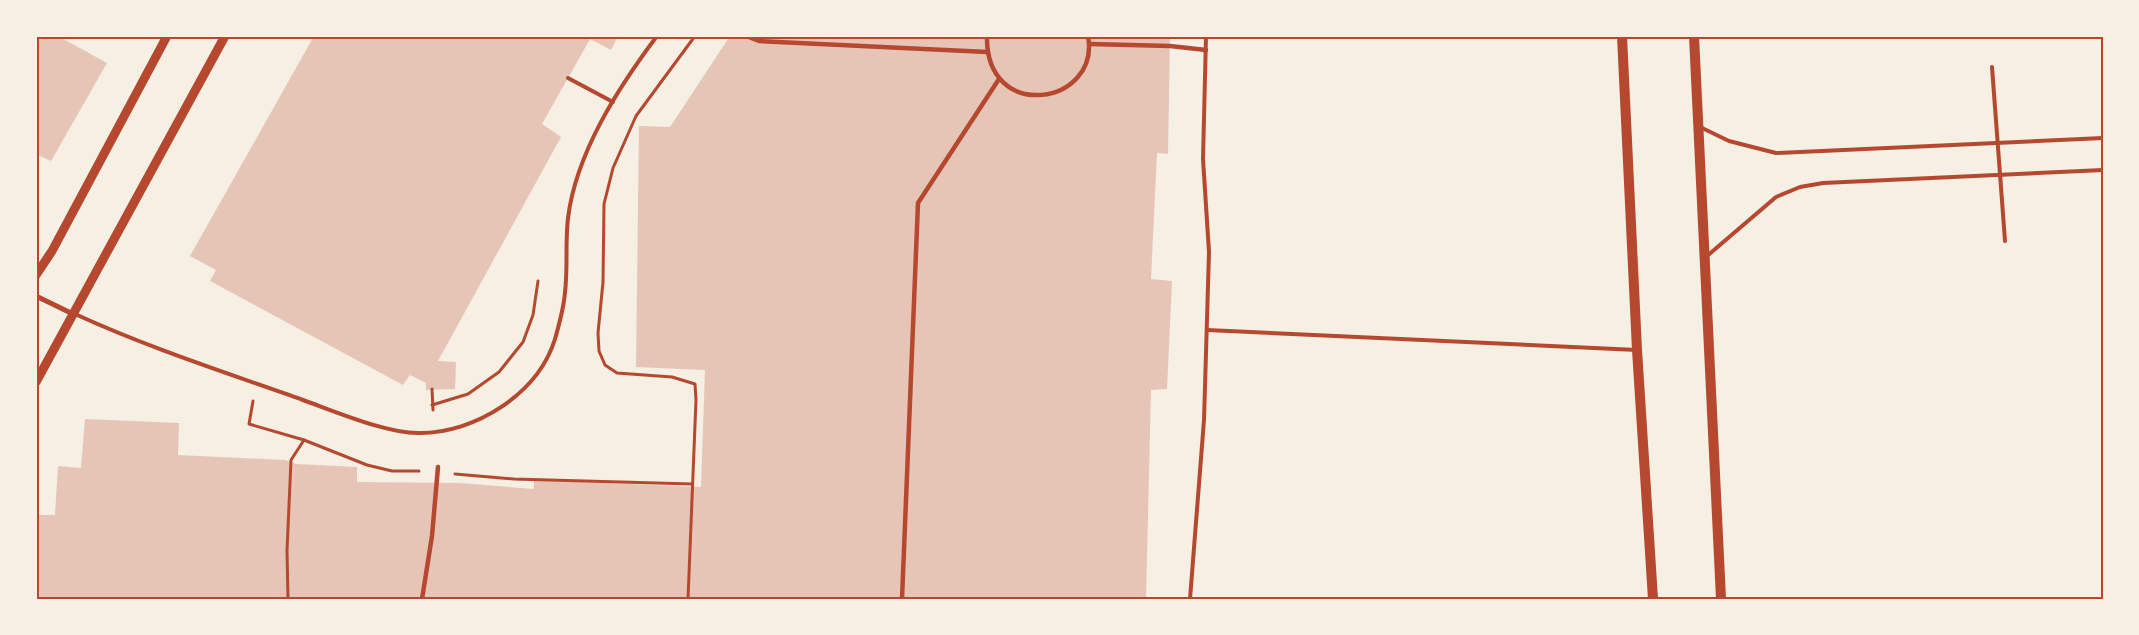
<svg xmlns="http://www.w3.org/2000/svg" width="2139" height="635" font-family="Merriweather,serif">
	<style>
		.building { fill: #e6c5b7 }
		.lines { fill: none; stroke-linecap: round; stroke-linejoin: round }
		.path { stroke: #b5482f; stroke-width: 3 }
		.service { stroke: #b5482f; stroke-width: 4 }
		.pedestrian { stroke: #b5482f; stroke-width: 4.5 }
		.minor { stroke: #b5482f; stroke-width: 5 }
		.tertiary { stroke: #b5482f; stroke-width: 9 }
		.secondary { stroke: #b5482f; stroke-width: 10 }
		.neatline { fill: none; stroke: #b5482f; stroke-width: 2 }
	</style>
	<rect width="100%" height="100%" fill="#f6efe4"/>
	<g class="building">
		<path d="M36,36H58L107,63L51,161L36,154Z"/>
		<path d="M314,36H618L611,50L590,39L542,124L561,137L438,361L456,362L455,389L426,390V383L410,375L403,385L210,281L216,270L190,256Z"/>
		<path d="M730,36H1170L1168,154L1157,153L1151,279L1172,281L1167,389L1151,390L1146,599H36V515H55L58,466L81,468L85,419L179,423L178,455L285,460L296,464L357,467V482L460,483L534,489V480L701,487L705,370L636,367L639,126L670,127Z"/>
	</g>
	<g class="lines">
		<g class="path">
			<path d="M432,389L433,410"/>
			<path d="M253,401L249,424L304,440L367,465L392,471H419"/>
			<path d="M432,405L468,394L499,372L523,342L533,315L538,281"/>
			<path d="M455,474L514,479L692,484"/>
			<path d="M288,599L287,551L291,460L304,440"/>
			<path d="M688,599L696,400L695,384L672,377L617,373L605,365L599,351L598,333L603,282L604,204L613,168L636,116L695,36"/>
		</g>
		<g class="service">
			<path d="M1992,67L2005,241"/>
			<path d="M568,78L613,102"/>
			<path d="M1700,127L1729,141L1776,153L2103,138"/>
			<path d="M1707,256L1776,197L1800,187L1823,183L2103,170"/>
			<path d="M75,314C149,348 227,373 303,400C334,411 388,434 420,433C475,433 538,394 555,339C559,325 564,307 565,292C568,268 565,243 568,218C576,153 618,88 657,36"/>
			<path d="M1207,330L1637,350"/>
			<path d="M1190,599L1204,420L1209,252L1203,159L1206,36"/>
		</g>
		<g class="pedestrian">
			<path d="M746,36L759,41L987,52"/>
			<path d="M987,36C985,124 1101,105 1088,36"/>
			<path d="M1090,44L1170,46L1206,50"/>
			<path d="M422,599L432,536L438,467"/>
			<path d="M902,599L918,203L999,79"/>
		</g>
		<path class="minor" d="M36,296L73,314"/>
		<g class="tertiary">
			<path d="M36,275L52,251L167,36"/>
			<path d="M36,382L225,36"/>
		</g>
		<g class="secondary">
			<path d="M1622,36L1637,350L1653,599"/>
			<path d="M1694,36L1721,599"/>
		</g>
	</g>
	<rect width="2139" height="635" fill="none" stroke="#f6efe4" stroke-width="75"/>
	<rect x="38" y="38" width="2064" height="560" class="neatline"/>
</svg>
